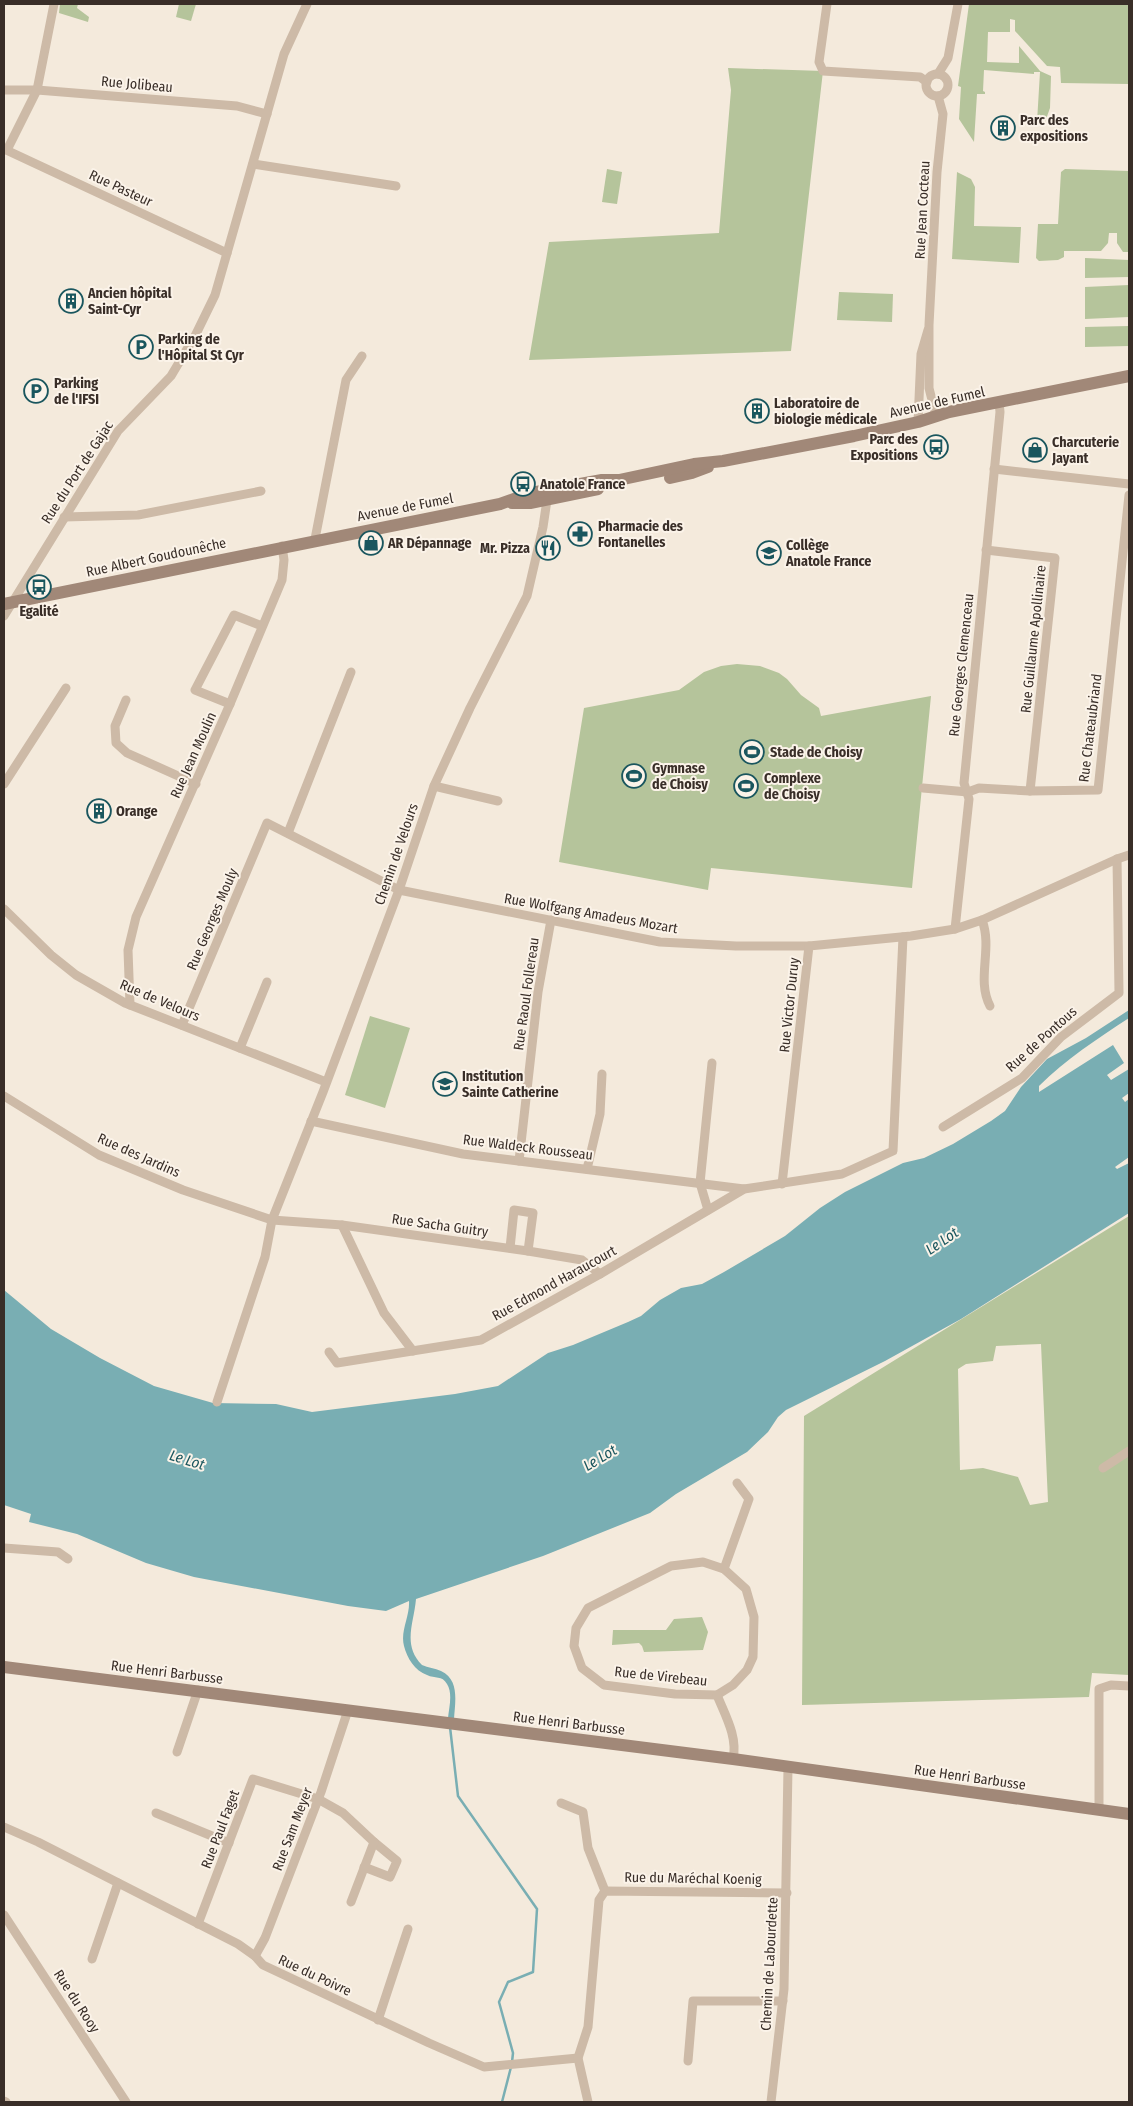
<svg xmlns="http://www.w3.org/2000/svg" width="1133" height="2106" font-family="'Fira Sans Condensed',sans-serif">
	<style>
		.green { fill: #b5c49b; fill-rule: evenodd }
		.water { fill: #79aeb3 }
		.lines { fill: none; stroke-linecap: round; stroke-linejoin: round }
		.stream { stroke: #79aeb3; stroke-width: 2.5 }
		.minor { stroke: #cdbaa7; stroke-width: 9 }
		.secondary { stroke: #a18878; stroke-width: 12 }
		.labels { text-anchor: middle; stroke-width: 4; stroke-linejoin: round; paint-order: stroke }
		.street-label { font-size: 14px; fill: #392e28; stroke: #fbf3e9 }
		.poi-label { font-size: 14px; font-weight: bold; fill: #392e28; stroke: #fbf3e9; text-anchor: start }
		.water-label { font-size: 15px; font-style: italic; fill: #1a565e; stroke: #fbf3e9 }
	</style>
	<rect width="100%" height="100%" fill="#f4eadc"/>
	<g class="green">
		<path d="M60,4H78L77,8L89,17L88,22L59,13Z"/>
		<path d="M179,4H196L191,21L176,17Z"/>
		<path d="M969,4H1129V84L1061,83L1060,67L1047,66L1015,31V20L1010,19V32H988L987,62L1019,63V46L1040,71L1051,76L1050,108L1045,122H1037L1040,72H1034V74L984,70L983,91L985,92V94H977L974,142L959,119L961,87L958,86Z"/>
		<path d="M728,68L823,71L791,351L529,360L549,242L719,233L731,90Z"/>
		<path d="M607,169L622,172L617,204L602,202Z"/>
		<path d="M1065,169L1129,171V252H1123L1117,243V233H1109L1108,243L1101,251H1064V257L1058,260L1039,261L1036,258L1038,224H1058L1061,172Z"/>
		<path d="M957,172L971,179L975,187L974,226L1021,227L1019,263L952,259Z"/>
		<path d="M1085,258L1129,260V277L1085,278Z"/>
		<path d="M1129,285V317L1085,319V287Z"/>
		<path d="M839,292L893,294L892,322L837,320Z"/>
		<path d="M1129,326V346L1085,347V327Z"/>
		<path d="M737,664L760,666L779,673L787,679L801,695L819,708L821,716L931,696L912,888L711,868L708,890L559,862L584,708L679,690L704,672L721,666Z"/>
		<path d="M370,1016L410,1028L385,1108L345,1095Z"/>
		<path d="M1129,1216V1675L1092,1673L1089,1697L802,1705L804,1416ZM1041,1344L1048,1502L1030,1505L1018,1477L983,1468L960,1470L958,1369L966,1364L993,1361L996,1346Z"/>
		<path d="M702,1617L708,1632L703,1650L644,1652L642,1646L639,1643L612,1645L613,1630H666L674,1619Z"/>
	</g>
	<path class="water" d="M1129,1010V1018C1097,1039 1066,1059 1039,1086V1092L1113,1045L1124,1063L1107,1075L1111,1080L1129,1069V1093L1122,1098L1125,1102L1129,1099V1157L1115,1167L1117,1169L1129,1163V1213L961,1319L885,1361L786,1410L778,1417L768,1432L747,1452L676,1494L650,1513L543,1556L416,1599C414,1623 402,1645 422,1665C428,1668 435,1668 441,1671C460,1680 455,1702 454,1719L448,1718C449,1708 453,1693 447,1684C442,1675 435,1679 427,1675C415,1671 407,1658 404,1646C400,1631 410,1616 409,1601L386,1611L348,1606L194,1577L146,1563L77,1534L29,1522L31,1514L4,1505V1290L51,1329L100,1358L154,1386L213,1403L276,1404L312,1412L455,1394L498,1386L548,1353L573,1345L628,1322L641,1316L660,1300L681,1288L702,1284L724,1272L785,1236L820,1208L845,1192L903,1163L924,1158L953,1144L991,1121L1005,1111L1021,1087L1047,1059L1086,1038Z"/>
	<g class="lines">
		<g class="stream">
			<path d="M450,1727L458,1796L537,1909L533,1972L508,1982L499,2002L513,2053L512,2062"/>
			<path d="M502,2102L511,2067"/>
		</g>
		<g class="minor">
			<path d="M827,4L819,62L823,71L920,77L927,82"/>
			<path d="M938,74L948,58L958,4"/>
			<circle cx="937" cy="85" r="11"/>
			<path d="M4,90H37L237,106L267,114"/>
			<path d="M4,149L227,253"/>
			<path d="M7,150L37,90L54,4"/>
			<path d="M253,164L396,186"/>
			<path d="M936,416L929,388V325L937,172L943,114L938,96"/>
			<path d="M918,422L921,354L928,330"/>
			<path d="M994,469L1129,484"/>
			<path d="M64,517L138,515L261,491"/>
			<path d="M315,539L346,380L362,356"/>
			<path d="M986,550L1055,558L1030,791"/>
			<path d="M4,616L118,431L171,376L196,334L215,295L284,54L307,4"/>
			<path d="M126,700L115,726L116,743L127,753L196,784"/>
			<path d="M230,704L195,690L234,615L262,626"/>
			<path d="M4,784L66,688"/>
			<path d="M434,786L498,801"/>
			<path d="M923,788L968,792L979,788L1030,791L1098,790L1129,495"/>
			<path d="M288,833L351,672"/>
			<path d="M4,909L51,955L76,975L125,1003L326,1082"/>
			<path d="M982,920C993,949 976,979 990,1006"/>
			<path d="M955,929L969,799L964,783L1000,412L999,402"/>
			<path d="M130,1005L128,950L136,917L230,704L282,580L284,560L282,546"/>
			<path d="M182,1025L267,823L399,890L660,942L736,946H809"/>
			<path d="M240,1048L267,982"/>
			<path d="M4,1096L99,1155L183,1190L272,1220L342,1225L528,1251L582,1260L600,1274"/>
			<path d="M311,1121L463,1154L744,1189"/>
			<path d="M943,1127L1022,1078L1061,1037L1119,993L1117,859"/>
			<path d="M519,1161L538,992L551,920"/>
			<path d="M587,1169L600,1114L602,1074"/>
			<path d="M782,1184L809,946L911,936L955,929L982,920L1117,859L1129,855"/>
			<path d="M708,1210L700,1183L712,1063"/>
			<path d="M342,1225L384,1313L413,1351"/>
			<path d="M510,1248L514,1210L533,1213L528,1251"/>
			<path d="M329,1352L337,1363L481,1340L600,1274L744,1189L842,1174L893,1151L903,937"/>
			<path d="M217,1402L265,1257L272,1220L323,1092L399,890L434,786L470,708L527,596L543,527L547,500"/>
			<path d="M1103,1468L1129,1451"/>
			<path d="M4,1548L58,1552L68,1559"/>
			<path d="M703,1562L724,1569L746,1589L754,1617L753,1657L747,1670L733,1685L717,1695L675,1694L604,1685L582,1668L574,1646L576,1628L588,1608L671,1566Z"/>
			<path d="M724,1569L749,1499L737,1483"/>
			<path d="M717,1695C725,1715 738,1737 733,1759"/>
			<path d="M177,1752L198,1690"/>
			<path d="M561,1803L583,1812L588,1848L605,1891"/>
			<path d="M1099,1810V1689L1111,1685L1129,1686"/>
			<path d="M156,1813L229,1843"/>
			<path d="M4,1827L38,1842L238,1944L255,1956L263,1965L429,2043L484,2067L578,2058"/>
			<path d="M364,1867L390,1877L397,1861L374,1842"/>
			<path d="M4,1915L126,2102"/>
			<path d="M198,1924L253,1779L318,1799L343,1813L374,1842L351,1902"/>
			<path d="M255,1956L265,1938L321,1792L348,1710"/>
			<path d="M92,1959L118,1883"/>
			<path d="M378,2020L408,1929"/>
			<path d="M688,2061L693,2001H783"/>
			<path d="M4,2101L6,2102"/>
			<path d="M588,2102L578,2058L588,2027L599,1900L605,1891L787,1893"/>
			<path d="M771,2102L784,1989L788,1768"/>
		</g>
		<g class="secondary">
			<path d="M670,478L692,473L708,467"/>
			<path d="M512,503H530L598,489"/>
			<path d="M4,604L500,504L531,493L602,480H619L694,464L723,461L854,436L918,422L949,412L1129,376"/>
			<path d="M4,1667L733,1759L1129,1814"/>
		</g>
	</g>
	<defs>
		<g id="building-ring" transform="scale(1.25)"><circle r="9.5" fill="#fbf3e9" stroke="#1a565e" stroke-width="1.5"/><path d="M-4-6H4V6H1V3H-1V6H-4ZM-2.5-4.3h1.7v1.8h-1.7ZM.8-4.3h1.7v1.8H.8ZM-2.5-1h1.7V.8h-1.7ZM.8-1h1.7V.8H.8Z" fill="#1a565e"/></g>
		<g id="parking-ring" transform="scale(1.25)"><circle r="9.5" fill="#fbf3e9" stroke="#1a565e" stroke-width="1.5"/><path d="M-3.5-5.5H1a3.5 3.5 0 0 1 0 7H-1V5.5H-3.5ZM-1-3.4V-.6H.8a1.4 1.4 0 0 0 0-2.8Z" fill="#1a565e"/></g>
		<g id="bus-ring" transform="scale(1.25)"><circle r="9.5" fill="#fbf3e9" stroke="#1a565e" stroke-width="1.5"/><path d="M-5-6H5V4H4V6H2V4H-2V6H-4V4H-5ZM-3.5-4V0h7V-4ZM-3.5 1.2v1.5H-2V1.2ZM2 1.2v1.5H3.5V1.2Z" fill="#1a565e"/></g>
		<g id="shop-ring" transform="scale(1.25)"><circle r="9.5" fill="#fbf3e9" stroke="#1a565e" stroke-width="1.5"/><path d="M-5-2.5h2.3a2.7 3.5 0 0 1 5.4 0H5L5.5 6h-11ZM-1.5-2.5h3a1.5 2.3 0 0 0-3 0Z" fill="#1a565e"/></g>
		<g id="pharmacy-ring" transform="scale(1.25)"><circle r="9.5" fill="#fbf3e9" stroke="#1a565e" stroke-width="1.5"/><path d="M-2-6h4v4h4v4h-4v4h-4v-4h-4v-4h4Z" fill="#1a565e"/></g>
		<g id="restaurant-ring" transform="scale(1.25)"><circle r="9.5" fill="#fbf3e9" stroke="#1a565e" stroke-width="1.5"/><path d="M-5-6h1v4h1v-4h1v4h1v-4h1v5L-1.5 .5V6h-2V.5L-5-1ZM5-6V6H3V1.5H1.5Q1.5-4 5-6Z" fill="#1a565e"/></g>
		<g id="school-ring" transform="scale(1.25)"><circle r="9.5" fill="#fbf3e9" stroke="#1a565e" stroke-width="1.5"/><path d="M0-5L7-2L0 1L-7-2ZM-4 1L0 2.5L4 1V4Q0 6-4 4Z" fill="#1a565e"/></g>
		<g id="stadium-ring" transform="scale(1.25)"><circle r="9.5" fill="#fbf3e9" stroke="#1a565e" stroke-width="1.5"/><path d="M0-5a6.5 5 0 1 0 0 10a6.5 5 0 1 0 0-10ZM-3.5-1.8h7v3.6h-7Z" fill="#1a565e"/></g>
	</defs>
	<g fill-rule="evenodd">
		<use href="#building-ring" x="1003" y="128"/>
		<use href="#building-ring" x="71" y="301"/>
		<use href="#parking-ring" x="141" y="347"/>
		<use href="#parking-ring" x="36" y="391"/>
		<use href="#building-ring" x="757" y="411"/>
		<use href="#bus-ring" x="936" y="447"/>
		<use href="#shop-ring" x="1035" y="450"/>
		<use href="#bus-ring" x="523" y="484"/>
		<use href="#pharmacy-ring" x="580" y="534"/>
		<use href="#shop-ring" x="371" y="543"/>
		<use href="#restaurant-ring" x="548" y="548"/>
		<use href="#school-ring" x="769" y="553"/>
		<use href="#bus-ring" x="39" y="587"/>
		<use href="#stadium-ring" x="752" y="752"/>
		<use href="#stadium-ring" x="634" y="776"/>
		<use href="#stadium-ring" x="746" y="786"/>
		<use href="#building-ring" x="99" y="811"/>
		<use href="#school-ring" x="445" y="1084"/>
	</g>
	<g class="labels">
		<g class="street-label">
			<text transform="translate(137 84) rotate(5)" y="5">Rue Jolibeau</text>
			<text transform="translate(121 188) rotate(25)" y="5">Rue Pasteur</text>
			<text transform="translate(922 210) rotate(-87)" y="5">Rue Jean Cocteau</text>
			<text transform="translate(937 402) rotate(-13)" y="5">Avenue de Fumel</text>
			<text transform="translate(77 472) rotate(-57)" y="5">Rue du Port de Gajac</text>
			<text transform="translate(405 507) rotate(-11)" y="5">Avenue de Fumel</text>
			<text transform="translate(156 557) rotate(-12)" y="5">Rue Albert Goudounêche</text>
			<text transform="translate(1033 639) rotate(-84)" y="5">Rue Guillaume Apollinaire</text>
			<text transform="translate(961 665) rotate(-84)" y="5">Rue Georges Clemenceau</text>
			<text transform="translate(1090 728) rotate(-83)" y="5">Rue Chateaubriand</text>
			<text transform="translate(193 755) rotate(-66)" y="5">Rue Jean Moulin</text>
			<text transform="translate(396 854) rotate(-71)" y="5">Chemin de Velours</text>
			<text transform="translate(591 913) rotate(10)" y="5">Rue Wolfgang Amadeus Mozart</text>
			<text transform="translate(212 919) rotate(-67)" y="5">Rue Georges Mouly</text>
			<text transform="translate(526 994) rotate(-82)" y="5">Rue Raoul Follereau</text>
			<text transform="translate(160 1000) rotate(23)" y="5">Rue de Velours</text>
			<text transform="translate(789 1005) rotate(-84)" y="5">Rue Victor Duruy</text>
			<text transform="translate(1041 1039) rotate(-42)" y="5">Rue de Pontous</text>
			<text transform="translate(528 1147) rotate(7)" y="5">Rue Waldeck Rousseau</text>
			<text transform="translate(139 1155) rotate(24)" y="5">Rue des Jardins</text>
			<text transform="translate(440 1225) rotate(8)" y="5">Rue Sacha Guitry</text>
			<text transform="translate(554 1283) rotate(-29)" y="5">Rue Edmond Haraucourt</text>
			<text transform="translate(167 1672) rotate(7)" y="5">Rue Henri Barbusse</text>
			<text transform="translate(661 1676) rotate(6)" y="5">Rue de Virebeau</text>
			<text transform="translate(569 1723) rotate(7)" y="5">Rue Henri Barbusse</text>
			<text transform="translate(970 1777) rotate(8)" y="5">Rue Henri Barbusse</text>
			<text transform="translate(220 1829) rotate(-69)" y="5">Rue Paul Faget</text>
			<text transform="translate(292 1829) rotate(-69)" y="5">Rue Sam Meyer</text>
			<text transform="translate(693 1878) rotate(1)" y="5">Rue du Maréchal Koenig</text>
			<text transform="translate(769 1964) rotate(-87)" y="5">Chemin de Labourdette</text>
			<text transform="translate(315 1975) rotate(25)" y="5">Rue du Poivre</text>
			<text transform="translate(77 2001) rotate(57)" y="5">Rue du Rooy</text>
		</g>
		<g class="poi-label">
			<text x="1020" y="125">Parc des<tspan x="1020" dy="16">expositions</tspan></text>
			<text x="88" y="298">Ancien hôpital<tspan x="88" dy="16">Saint-Cyr</tspan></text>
			<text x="158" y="344">Parking de<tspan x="158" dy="16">l'Hôpital St Cyr</tspan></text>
			<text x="54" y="388">Parking<tspan x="54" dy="16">de l'IFSI</tspan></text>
			<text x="774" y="408">Laboratoire de<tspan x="774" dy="16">biologie médicale</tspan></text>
			<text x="918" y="444" text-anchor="end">Parc des<tspan x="918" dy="16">Expositions</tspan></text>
			<text x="1052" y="447">Charcuterie<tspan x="1052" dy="16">Jayant</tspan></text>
			<text x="540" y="489">Anatole France</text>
			<text x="598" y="531">Pharmacie des<tspan x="598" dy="16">Fontanelles</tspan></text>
			<text x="388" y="548">AR Dépannage</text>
			<text x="786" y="550">Collège<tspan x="786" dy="16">Anatole France</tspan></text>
			<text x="530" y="553" text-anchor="end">Mr. Pizza</text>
			<text x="39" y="616" text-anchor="middle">Egalité</text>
			<text x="770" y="757">Stade de Choisy</text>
			<text x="652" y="773">Gymnase<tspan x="652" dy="16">de Choisy</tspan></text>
			<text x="764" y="783">Complexe<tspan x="764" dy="16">de Choisy</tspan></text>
			<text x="116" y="816">Orange</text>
			<text x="462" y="1081">Institution<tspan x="462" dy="16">Sainte Catherine</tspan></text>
		</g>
		<g class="water-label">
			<text transform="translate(942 1241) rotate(-34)" y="5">Le Lot</text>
			<text transform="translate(600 1458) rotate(-31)" y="5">Le Lot</text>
			<text transform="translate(187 1460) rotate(17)" y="5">Le Lot</text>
		</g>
	</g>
	<rect width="1133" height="2106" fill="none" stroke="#392e28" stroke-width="10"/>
</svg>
